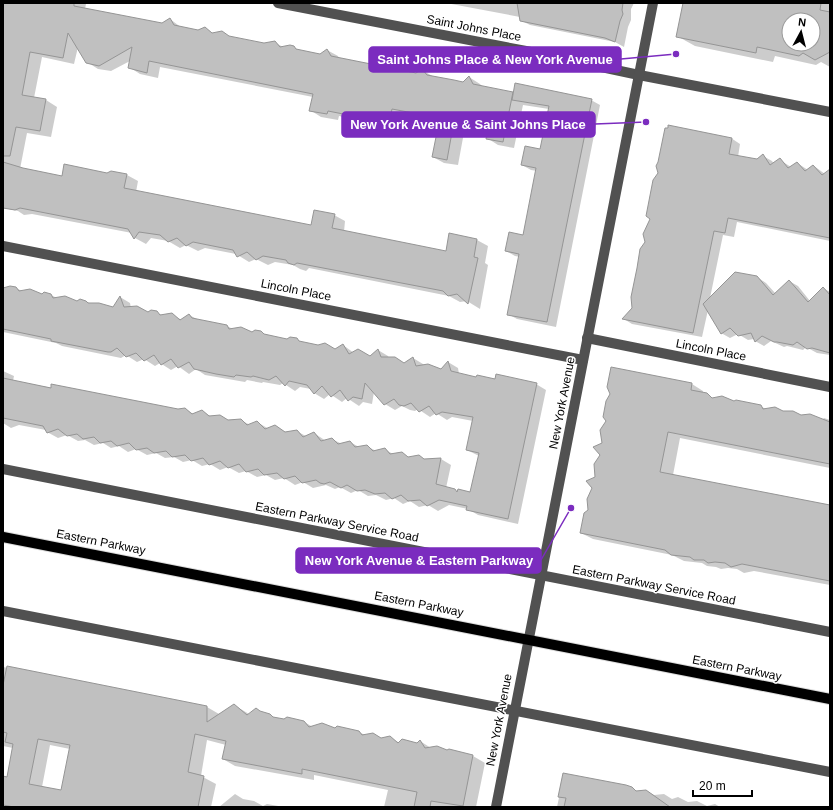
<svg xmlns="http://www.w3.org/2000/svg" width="833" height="810" font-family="Arial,sans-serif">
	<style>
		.shadow { fill: #0003; fill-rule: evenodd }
		.building { fill: #c0c0c0; stroke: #959595; fill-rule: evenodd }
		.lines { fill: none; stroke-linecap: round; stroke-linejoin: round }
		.major-casing { stroke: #dbdbdb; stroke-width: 12 }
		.minor { stroke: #515151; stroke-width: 10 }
		.major { stroke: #000; stroke-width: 10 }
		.labels { text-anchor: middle; stroke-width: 3; stroke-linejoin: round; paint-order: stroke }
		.street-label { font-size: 12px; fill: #000; stroke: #fff }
		.leader { fill: none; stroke: #7b2cbf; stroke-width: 1.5 }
		.callout-dot { fill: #7b2cbf; stroke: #fff; stroke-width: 1.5 }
		.callout { fill: #7b2cbf; stroke: #7b2cbf; stroke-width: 1.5 }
		.callout-label { font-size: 13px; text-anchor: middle; font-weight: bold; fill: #fff }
	</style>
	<rect width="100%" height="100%" fill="#fff"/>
	<g class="shadow">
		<path d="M3,3H84L86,4L85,9L162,24L170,19L182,28L198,31L205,28L214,34L264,44L274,42L283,47H293L300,51L321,55L327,50L338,56L339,58L417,74L422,70L434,77L463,83L469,77L480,84L482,86L515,94L591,100L600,105L556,327L517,319L508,314L520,257L515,256L506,251L523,236L537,171L531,170L522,165L541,150L549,109L523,105L514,148L498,145L487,138L488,131L465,127L458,165L444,163L433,157L437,135L429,130V120L403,115L400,128L339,116L338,120L321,117L310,110L313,97L160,67L158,78L140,74L129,67L130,61L111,71L98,69L87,62L78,47L74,64L42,57L34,98L46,100L57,107L51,137L27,133L20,169L62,177L107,174L111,172L127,175L138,181L136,192L311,226L334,215L345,221L344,232L447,252L450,234L477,240L488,246L485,263L488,265L480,309L467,301L460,302L449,296L309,268L306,271L300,269L293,265L275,262L268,265L256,259L249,262L236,254L205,248L198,251L186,245L180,248L168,241L151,238L146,244L135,238L132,233L32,214L24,215L18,211L3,208Z"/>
		<path d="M446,3H634L631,9V20L628,27L624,47L615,42L530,25L520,20V17Z"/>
		<path d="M684,3H830V67L821,62L816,65L775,56L773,62L695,46L677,36ZM789,20H813V44H789Z"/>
		<path d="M731,138L740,144L738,157L757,160L763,156L772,161L774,164L780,160L791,167L797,163L808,170L814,166L825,174L830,171V241L737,222L734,237L723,235L710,298L757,277L766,283L776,294L789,281L798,286L810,301L823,288L830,292V355L817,353L806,347L803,350L787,346L784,347L771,341L764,346L755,341L754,339L748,340L738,334L730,338L721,333L708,310L702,337L632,324L624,319L633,308Z"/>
		<path d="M3,287L16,288L22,291L42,296L51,295L57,298L77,302L86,301L91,304L114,308L120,297L130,303L131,308L148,313L156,312L163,316L171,314L182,320L189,315L199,320L227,326L233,329L288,340L296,339L303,343L335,350L343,345L354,353L370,357L378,350L388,356L389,358L404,364L413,358L423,364L424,365L441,370L448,362L458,368L459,374L477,378L536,384L546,390L518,524L478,515L468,509L449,505L438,511L428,505L419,507L410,501L403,504L394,498L386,500L376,495L368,496L358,490L351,493L340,487L335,489L326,485L313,488L303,482L295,485L284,478L275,480L266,475L257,477L246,471L239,473L228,467L220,470L210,464L202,466L192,460L183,462L174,457L165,458L156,453L147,455L136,449L128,452L119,446L111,448L103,443L94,445L85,440L78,441L67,435L58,438L47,432L46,430L19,425L11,428L3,423V371L14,376L13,381L178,410L184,409L194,414L202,411L212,417L228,421L241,420L250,425L257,422L269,429L275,426L287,433L296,431L306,436L314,433L326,441L332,439L342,444L350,442L359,447L367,446L376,451L384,449L393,454L402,453L410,458L426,460L441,459L451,465L446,488L458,492L471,493L479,456L467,450L473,421L452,417L447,420L436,413L430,417L418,409L415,411L410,410L402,406L395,410L385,404L374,392L372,404L363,402L359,406L347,398L342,402L330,394L324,399L314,393L311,389L300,387L295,391L283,383L280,385L263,382L262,383L247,380L245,382L205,375L196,369L189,374L178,366L171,370L160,363L155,366L144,359L137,362L126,355L121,358L62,346L56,343L3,332Z"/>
		<path d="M692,384L703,391V394L714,399L760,406L766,409L800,416L822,420L824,418L830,420V468L680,438L673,475L830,506V585L754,571L744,573L737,569L728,568L721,569L716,567L707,566L702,563L684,561L672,555L593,539L581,533L589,510L603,443Z"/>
		<path d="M3,667L207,707L219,714V715L234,705L249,714L263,713L270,715L277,719L304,722L313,727L359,732L365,735L382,739L389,737L400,743L417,744L420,741L431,748L448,751L449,750L473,756L485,763L476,807H384L388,790L314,775V780L235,766L223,759L226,745L207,740L201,776L216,784L211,807H3V777L7,778L13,748L3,746ZM50,745L70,749L62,791L42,787Z"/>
		<path d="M564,774L632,788L637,791H646L654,795L664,794L672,799L678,797L688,802L697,801L707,806L715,804L720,807H557Z"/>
		<path d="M235,794L243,799L254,801L263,806L267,804L284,807H219Z"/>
	</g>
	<g class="building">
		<path d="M3,3H74V6L162,23L170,18L174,25L198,30L205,27L212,33L222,31L229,36L264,43L275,41L280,47L290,45L294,46L296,49L320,54L327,49L331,56L416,73L422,69L427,75L454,80L463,82L469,76L473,84L513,92L503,142L486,139L488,128L454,121L447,160L432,157L437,132L428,131L429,127H427L429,116L392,109L389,123L328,111L327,114L309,111L313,94L149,61L147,73L128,68L132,47L99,66L86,63L68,33L63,58L30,52L22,95L46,99L40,131L16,127L10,156H3Z"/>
		<path d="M517,3H623L622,10L623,14L620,21L615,42L605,38L520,21Z"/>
		<path d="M683,3H821L820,10L830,12V52L815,60L803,53L799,56L757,47L756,53L676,37ZM789,20H813V44H789Z"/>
		<path d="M515,83L592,99L547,322L507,315L519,254L505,251L509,232L523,235L536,168L521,165L525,146L540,149L549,106L512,100Z"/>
		<path d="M668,125L732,138L729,154L757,159L763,154L770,165L780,158L788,168L797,162L805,171L813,165L822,175L830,169V238L728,218L725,233L714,231L693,333L622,319L632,308L631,297L637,268L640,249L645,242L643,234L650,219L646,216L653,180L658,173L656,166L658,162L665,128H668Z"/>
		<path d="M3,162L23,168L62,176L64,164L107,173L111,171L127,174L124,188L311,225L314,210L335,214L332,228L446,251L449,233L477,239L474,257L478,258L468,304L457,294L448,296L443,291L438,290L297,263L294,265L288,263L286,260L263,256L256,260L247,252L237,257L233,250L193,242L186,246L177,238L168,242L160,235L139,232L134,239L128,229L20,208L15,210L3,208Z"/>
		<path d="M735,272L757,276L773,295L789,280L808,302L823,287L830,295V353L812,348L807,349L797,342L793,345L777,342H774L762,336L755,342L751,333L738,336L730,328L721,334L703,304Z"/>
		<path d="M10,286L16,287L19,291L30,289L42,294L44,292L51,294L53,298L65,296L77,301L80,299L86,301L88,303H99L113,307L120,296L124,307L137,306L148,312L151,310L157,311L160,315L172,313L180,320L189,314L192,318L227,325L229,329L241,327L252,332L255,330L261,331L264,334L287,339L290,337L297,338L299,341L318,345L325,343L335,349L343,344L349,354L358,349L370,356L378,349L381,357H395L404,363L413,357L416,366L428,364L441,369L448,361L451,371L476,377L477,375L495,379L496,374L537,383L508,519L466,510L467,506L439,500L427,506L420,500L408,501L401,495L392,499L385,493L375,494L365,490L357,491L347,485L341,488L330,482L324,484L320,483L316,480L302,483L295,476L284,479L277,473L264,475L258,469L246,472L239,464L228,468L220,461L209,465L203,458L191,461L185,455L172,457L166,451L154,453L147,448L136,450L129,443L117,446L111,441L100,443L94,437L83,439L77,434L67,436L58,429L47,433L43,426L3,418V378L51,388V384L178,409L185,408L192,414L202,410L209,416L220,415L228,420L241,419L247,425L257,421L265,429L275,425L285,432L297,430L303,437L314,432L321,441L332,438L338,444L350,441L355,447L367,445L373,451L385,448L390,454L402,452L408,457L419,455L424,459L441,458L436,484L455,489L457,492L458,489L470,492L479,453L466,450L473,417L442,412L436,415L429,406L419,412L411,403L404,406L399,405L394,399L384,405L365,383L362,399L353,397L348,401L340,390L331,397L322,386L314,394L307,385L289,381L285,386L276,376L269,380L253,376L251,377L236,375L234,377L216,374L194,369L189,362L178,368L171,359L161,365L154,355L144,361L136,353L126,357L117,348L111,352H108L51,341V339L3,329V288Z"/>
		<path d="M611,367L692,383L691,390L707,393L712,398L722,396L734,401L736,400L761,405L763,409L775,407L783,411H793L801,415L810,414L830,422V464L668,432L660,472L830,505V581L742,564L731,567L725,563L715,562L708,563L704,560H694L690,557L671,555L665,550L580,533L584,513L588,510L587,499L592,488L586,481L595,477L594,464L600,455L593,447L602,443L600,430L606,421L603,417L606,401L610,394L607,387Z"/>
		<path d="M7,666L207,706V722L234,704L247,715L256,708L260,711L270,714L273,717L284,719L287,717L304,721L309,727L322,723L335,728L337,726L359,731L362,735L373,733L381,738L390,736L398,743L402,739L417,743L420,740L425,748L437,746L447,750L449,749L473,755L463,806L431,801L430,807H414L417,792L302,769V774L222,759L226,741L195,734L188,772L204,776L198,807H14L3,805V776L7,777L13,744L5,742L7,733L3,732V685ZM38,739L70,745L61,790L29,784Z"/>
		<path d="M563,773L626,785L632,787L636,791L646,790L670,807H564L566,798L558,797Z"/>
	</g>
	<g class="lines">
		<g class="major-casing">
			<path id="major" d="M3,537L830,699"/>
		</g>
		<g class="minor">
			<path d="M278,3L526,51L639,75L830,112"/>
			<path d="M3,246L583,360"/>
			<path d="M587,338L830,387"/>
			<path d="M3,469L830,632"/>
			<path d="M3,611L830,772"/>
			<path d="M496,807L653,3"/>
		</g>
		<use href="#major" class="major"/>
	</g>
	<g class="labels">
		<g class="street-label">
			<text transform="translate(474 28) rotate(11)" y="4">Saint Johns Place</text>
			<text transform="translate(296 290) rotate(11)" y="4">Lincoln Place</text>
			<text transform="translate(711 350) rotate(11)" y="4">Lincoln Place</text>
			<text transform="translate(562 403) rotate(-79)" y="4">New York Avenue</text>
			<text transform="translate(337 522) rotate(11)" y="4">Eastern Parkway Service Road</text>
			<text transform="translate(101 542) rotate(11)" y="4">Eastern Parkway</text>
			<text transform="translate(654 585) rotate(11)" y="4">Eastern Parkway Service Road</text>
			<text transform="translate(419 604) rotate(11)" y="4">Eastern Parkway</text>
			<text transform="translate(737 668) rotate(11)" y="4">Eastern Parkway</text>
			<text transform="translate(499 720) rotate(-79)" y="4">New York Avenue</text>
		</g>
	</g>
	<path class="leader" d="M676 54L621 59M646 122L595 124M571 508L541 560"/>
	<g class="callout-dot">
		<circle cx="676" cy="54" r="4"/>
		<circle cx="646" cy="122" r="4"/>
		<circle cx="571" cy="508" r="4"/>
	</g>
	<g class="callout">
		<rect x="369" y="47" width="252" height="25" rx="4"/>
		<rect x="342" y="112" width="253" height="25" rx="4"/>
		<rect x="296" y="548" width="245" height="25" rx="4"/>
	</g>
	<g class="callout-label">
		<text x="495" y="64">Saint Johns Place &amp; New York Avenue</text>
		<text x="468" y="129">New York Avenue &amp; Saint Johns Place</text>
		<text x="419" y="565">New York Avenue &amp; Eastern Parkway</text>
	</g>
	<rect width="833" height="810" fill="none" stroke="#000000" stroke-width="8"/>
	<g transform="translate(801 32) rotate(7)"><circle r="19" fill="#ffffff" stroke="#999999"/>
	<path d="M0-3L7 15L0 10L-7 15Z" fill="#000000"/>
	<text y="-6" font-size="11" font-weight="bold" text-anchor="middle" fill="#000000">N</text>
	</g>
	<path d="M693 790v6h59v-6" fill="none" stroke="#000000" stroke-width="2"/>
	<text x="699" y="790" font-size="12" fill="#000000" stroke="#ffffff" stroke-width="3" paint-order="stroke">20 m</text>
</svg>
